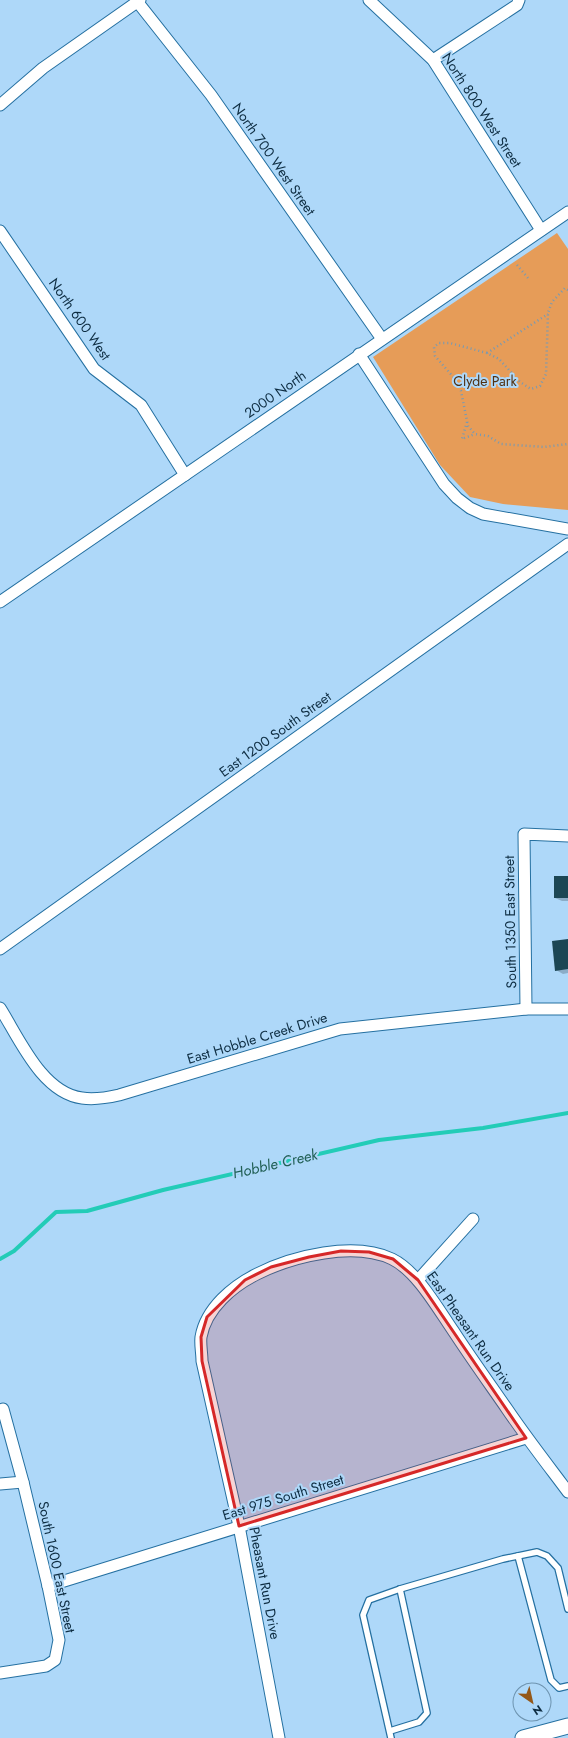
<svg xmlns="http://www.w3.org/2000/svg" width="568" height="1738" font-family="Jost,sans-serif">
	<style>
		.green { fill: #e69c58 }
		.shadow { fill: #0003 }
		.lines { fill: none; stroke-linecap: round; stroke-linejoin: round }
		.stream { stroke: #23ccb7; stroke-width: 4 }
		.building { fill: #1c4654 }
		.lane-casing { stroke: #2570a1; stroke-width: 8 }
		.street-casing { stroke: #2570a1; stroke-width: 13 }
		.secondary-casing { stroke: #2570a1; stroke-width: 17 }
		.path { stroke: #749ab6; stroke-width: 2.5; stroke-dasharray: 1 3; stroke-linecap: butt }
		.lane { stroke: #fff; stroke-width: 5.5 }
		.street { stroke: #fff; stroke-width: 11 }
		.secondary { stroke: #fff; stroke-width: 15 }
		.marked { fill: #d62828; fill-opacity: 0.2; stroke: #d62828; stroke-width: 3; stroke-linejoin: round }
		.labels { text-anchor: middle; stroke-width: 4; stroke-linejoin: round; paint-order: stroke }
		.street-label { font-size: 14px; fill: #0e2d42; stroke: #aed8f9 }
		.park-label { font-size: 14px; fill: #513112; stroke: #aed8f9 }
		.water-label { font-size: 15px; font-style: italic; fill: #215f55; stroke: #aed8f9 }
	</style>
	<rect width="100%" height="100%" fill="#aed8f9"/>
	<path class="green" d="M557,233L568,249V510L503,504L470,497L440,465L373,357Z"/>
	<g class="shadow">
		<path d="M568,877V901H562L555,898Z"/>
		<path d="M568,940V973L563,974L556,970Z"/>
	</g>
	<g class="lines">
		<path class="stream" d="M0,1259L14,1251L56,1212L87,1211L163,1190L379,1140L483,1128L568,1113"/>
	</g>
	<g class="building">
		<rect x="554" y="876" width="14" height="22"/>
		<path d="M568,939V969L555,971L552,941Z"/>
	</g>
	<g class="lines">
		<g class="lane-casing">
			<g id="lane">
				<path d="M518,1556L551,1680L559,1688L568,1686"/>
				<path d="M390,1731L419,1722L427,1713L400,1589"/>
				<path d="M391,1738L363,1615L369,1600L400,1589L503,1559L537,1552L547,1556L558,1568L568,1609"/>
			</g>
		</g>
		<g class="street-casing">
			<g id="street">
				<path d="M136,0L211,95L382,339"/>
				<path d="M369,0L433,60L541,230"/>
				<path d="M433,60L517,5L519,0"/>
				<path d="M0,105L43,68L140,0"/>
				<path d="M0,231L94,369L141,405L185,475"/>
				<path d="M359,354L444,484L457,498L470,508L483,514L568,529"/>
				<path d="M0,602L568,212"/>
				<path d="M0,949L568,544"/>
				<path d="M0,1008C19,1038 42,1093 82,1098C95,1100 106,1098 119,1095L340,1029L526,1009H568"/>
				<path d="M526,1009L524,834L568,836"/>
				<path d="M418,1280L473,1219"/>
				<path d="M0,1484L23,1482"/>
				<path d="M48,1586L526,1438"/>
				<path d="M0,1673L46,1666L55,1660L59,1640L48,1586L23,1482L3,1409"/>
				<path d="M279,1738L239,1526L202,1361C202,1353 200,1344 201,1337C206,1308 233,1286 257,1274C293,1256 354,1241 392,1259C417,1271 438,1309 454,1332C471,1358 489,1383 507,1409C526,1437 547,1464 568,1492"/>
			</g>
		</g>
		<g class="secondary-casing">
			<path id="secondary" d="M523,1738L568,1726"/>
		</g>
		<g class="path">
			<path d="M517,265L528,278"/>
			<path d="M568,290L565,288L552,302L548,313L546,374L540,386L531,389L520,382L499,359L487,353L450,343H439L434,347L435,356L455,379L461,391L468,426L475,434L488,436L501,444L544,447L568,444"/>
			<path d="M487,353L548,314"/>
			<path d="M467,422L462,439L475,434"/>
		</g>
		<use href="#lane" class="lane"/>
		<use href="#street" class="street"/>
		<use href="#secondary" class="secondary"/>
	</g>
	<path class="marked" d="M341,1251L369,1252L393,1259L418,1280L526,1438L239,1526L202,1361L201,1337L207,1317L245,1280L271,1267L309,1257Z"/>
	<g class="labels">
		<g class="street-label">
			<text transform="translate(482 110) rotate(57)" y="5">North 800 West Street</text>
			<text transform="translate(274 159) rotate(55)" y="5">North 700 West Street</text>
			<text transform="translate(80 319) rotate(55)" y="5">North 600 West</text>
			<text transform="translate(275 394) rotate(-35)" y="5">2000 North</text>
			<text transform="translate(275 734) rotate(-36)" y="5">East 1200 South Street</text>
			<text transform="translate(510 922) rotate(-91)" y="5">South 1350 East Street</text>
			<text transform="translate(257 1038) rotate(-17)" y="5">East Hobble Creek Drive</text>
			<text transform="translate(471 1331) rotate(55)" y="5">East Pheasant Run Drive</text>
			<text transform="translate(283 1497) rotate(-17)" y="5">East 975 South Street</text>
			<text transform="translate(57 1567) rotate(78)" y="5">South 1600 East Street</text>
			<text transform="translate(265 1583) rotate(79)" y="5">Pheasant Run Drive</text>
		</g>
		<g class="park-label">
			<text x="485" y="386">Clyde Park</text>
		</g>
		<g class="water-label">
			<text transform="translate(275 1164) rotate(-13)" y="5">Hobble Creek</text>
		</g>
	</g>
	<g transform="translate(532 1702) rotate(146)"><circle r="19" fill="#aed8f9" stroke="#6e94b0"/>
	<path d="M0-3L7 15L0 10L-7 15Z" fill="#945819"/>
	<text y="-6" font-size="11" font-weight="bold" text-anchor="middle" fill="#0e2d42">N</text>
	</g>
</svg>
